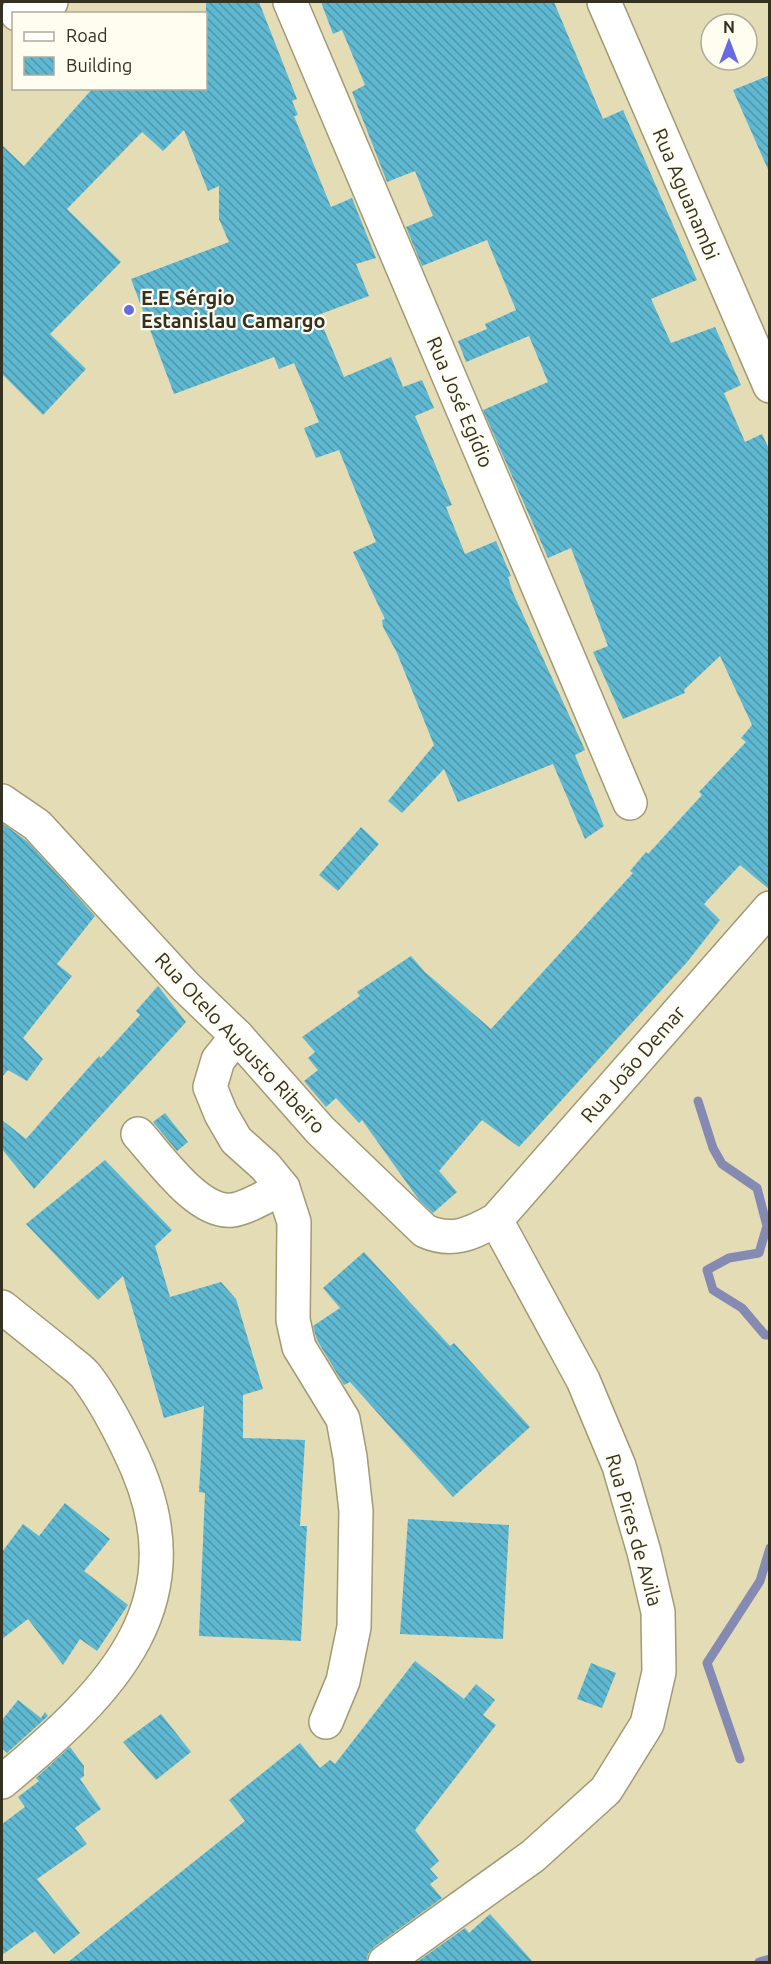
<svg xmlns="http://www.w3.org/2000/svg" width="771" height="1964" font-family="Ubuntu,sans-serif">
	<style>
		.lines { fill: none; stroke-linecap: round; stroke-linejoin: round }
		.stream { stroke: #858ab2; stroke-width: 9 }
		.building { fill: url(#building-back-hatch) }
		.minor-casing { stroke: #a19a74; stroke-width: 36 }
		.minor { stroke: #fff; stroke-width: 33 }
		.poi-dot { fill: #676ae3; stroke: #fffcf0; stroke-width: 2 }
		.labels { text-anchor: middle; stroke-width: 4.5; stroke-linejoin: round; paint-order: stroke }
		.street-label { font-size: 20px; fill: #343121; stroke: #fffcf0 }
		.poi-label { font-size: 20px; font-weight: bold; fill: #343121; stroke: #fffcf0; text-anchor: start }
	</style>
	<defs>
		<pattern id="building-back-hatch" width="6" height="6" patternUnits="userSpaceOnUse" patternTransform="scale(1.5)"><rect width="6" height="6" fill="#5fb8d1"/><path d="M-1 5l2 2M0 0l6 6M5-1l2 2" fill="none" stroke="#4f96a9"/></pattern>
	</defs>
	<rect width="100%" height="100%" fill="#e4dcb4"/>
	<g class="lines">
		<g class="stream">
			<path d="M698,1101L713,1148L722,1164L757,1188L767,1226L759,1253L729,1258L707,1270L713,1290L742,1308L765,1335H770"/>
			<path d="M740,1759L707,1663L760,1581L770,1548"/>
			<path d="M759,1962L770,1959"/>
		</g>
	</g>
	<g class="building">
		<path d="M206,2H259L297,99L292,101L298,115L294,116L331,207L352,198L376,258L356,264L369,296L318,315L344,377L391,357L403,387L422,380L434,408L415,416L452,505L446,507L465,554L496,541L511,576L508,577L513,593L585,750L575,755L604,826L585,839L553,764L458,802L444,769L402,813L388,801L434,745L397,653L383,627L382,620L385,619L353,552L376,542L339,450L316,458L304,428L319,422L294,363L279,369L274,357L174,394L131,279L229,242L219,219V186L208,191L184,130L163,151L142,132L67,209L121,262L50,334L86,369L43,415L2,374V145L24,166L93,88H206Z"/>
		<path d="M321,2H554L603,119L623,110L697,280L651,299L671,343L715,327L741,385L724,393L745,442L762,434L770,451V890L740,865L704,904L720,920L688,961L519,1147L482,1120L439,1171L457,1192L433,1213L419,1200L362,1120L359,1123L336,1098L326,1107L304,1081L318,1070L308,1058L315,1052L302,1037L360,996L357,992L411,956L425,972L491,1029L633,873L630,871L646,852L648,854L702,795L699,792L746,742L741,738L752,725L720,656L684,690L685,693L623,719L593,652L608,646L571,548L548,558L483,410L548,382L529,336L466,362L458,341L487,329L485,324L516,310L487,240L422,266L406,227L433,216L415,171L387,182L352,92L365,85L342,30L333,34Z"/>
		<path d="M770,75V174L733,90Z"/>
		<path d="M2,823L28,842L95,916L57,964L72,976L23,1038L43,1059L27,1081L8,1070L2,1077Z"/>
		<path d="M361,827L379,844L338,891L319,875Z"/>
		<path d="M158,986L186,1022L34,1189L2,1149V1120L26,1139L99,1056L101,1058L140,1015L136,1011Z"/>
		<path d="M165,1113L188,1142L177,1151L153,1122Z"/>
		<path d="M105,1160L172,1230L155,1246L170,1297L221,1282L236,1299L263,1389L243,1395V1438L305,1440L300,1526H307L301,1641L199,1636L205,1493L199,1492L204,1406L164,1418L123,1276L98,1300L26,1224Z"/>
		<path d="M364,1252L450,1346L454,1343L530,1427L453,1497L350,1382L344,1385L317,1340L313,1326L340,1308L323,1288Z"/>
		<path d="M65,1503L110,1539L84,1571L128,1605L97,1651L80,1639L63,1665L28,1619L2,1639V1552L23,1524L39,1536Z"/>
		<path d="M408,1519L509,1525L503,1639L400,1634Z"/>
		<path d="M415,1661L464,1699L476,1684L495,1700L483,1715L496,1725L415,1830L439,1861L430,1869L438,1878L430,1884L442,1898L374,1947L368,1954L366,1962H68L245,1821L229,1800L300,1743L320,1768L330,1760L335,1764Z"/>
		<path d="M591,1663L616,1673L602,1708L577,1699Z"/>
		<path d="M18,1700L41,1718L45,1712L48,1716L7,1753L2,1748V1720Z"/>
		<path d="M161,1714L191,1752L156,1780L123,1742Z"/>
		<path d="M70,1747L84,1766V1776L80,1779L101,1809L75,1828L87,1844L37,1879L80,1933L54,1954L35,1931L2,1955V1824L25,1807L18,1797L39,1781L36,1778Z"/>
		<path d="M490,1914L533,1962H417L465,1928L469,1933Z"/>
	</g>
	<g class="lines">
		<g class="minor-casing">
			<g id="minor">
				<path d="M290,2L630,803"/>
				<path d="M604,2L770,386"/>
				<path d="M17,14L51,2"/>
				<path d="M2,801L37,825L185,986L237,1036L320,1130L425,1231C452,1243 471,1234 496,1220L770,908"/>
				<path d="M237,1036L218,1060L210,1087L221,1114L236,1140L265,1166L283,1188L294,1222L293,1320L299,1347L343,1419L350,1457L356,1511L354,1627L343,1681L326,1722"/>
				<path d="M138,1134C159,1157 198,1214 232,1210C245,1209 270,1194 283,1188"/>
				<path d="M2,1307C22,1323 42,1339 62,1355C69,1362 80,1368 86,1376C103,1398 117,1425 129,1450C204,1602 112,1690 2,1782"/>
				<path d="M385,1962L533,1856L606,1790L647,1724L659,1672L658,1612L644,1552L619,1466L583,1380L496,1220"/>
			</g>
		</g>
		<use href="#minor" class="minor"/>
	</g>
	<circle class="poi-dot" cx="129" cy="310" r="6"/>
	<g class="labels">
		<g class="street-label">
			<text transform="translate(686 194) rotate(67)" y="7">Rua Aguanambi</text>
			<text transform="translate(460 402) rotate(67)" y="7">Rua José Egídio</text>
			<text transform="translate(240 1043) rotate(47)" y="7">Rua Otelo Augusto Ribeiro</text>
			<text transform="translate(633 1064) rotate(-49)" y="7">Rua João Demar</text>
			<text transform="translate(634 1530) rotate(74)" y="7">Rua Pires de Avila</text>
		</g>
		<g class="poi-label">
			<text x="141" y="305">E.E Sérgio<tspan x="141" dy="23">Estanislau Camargo</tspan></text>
		</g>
	</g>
	<rect width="771" height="1964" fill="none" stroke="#343121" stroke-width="6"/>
	<rect x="12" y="12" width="195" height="78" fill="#fffcf0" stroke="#aeab9d" stroke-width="1.5"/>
	<rect x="24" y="32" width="30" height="9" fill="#ffffff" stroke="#aeab9d" stroke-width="1.5"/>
	<text x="66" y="42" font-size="18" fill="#343121">Road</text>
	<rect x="24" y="57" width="30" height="18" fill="url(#building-back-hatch)" stroke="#aeab9d" stroke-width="1.5"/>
	<text x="66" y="72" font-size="18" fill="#343121">Building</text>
	<g transform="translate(729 42)"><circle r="28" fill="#fffcf0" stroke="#aeab9d" stroke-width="1.5"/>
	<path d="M0-4.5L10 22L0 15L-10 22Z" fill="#676ae3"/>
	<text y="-9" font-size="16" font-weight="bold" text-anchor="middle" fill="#343121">N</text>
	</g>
</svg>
